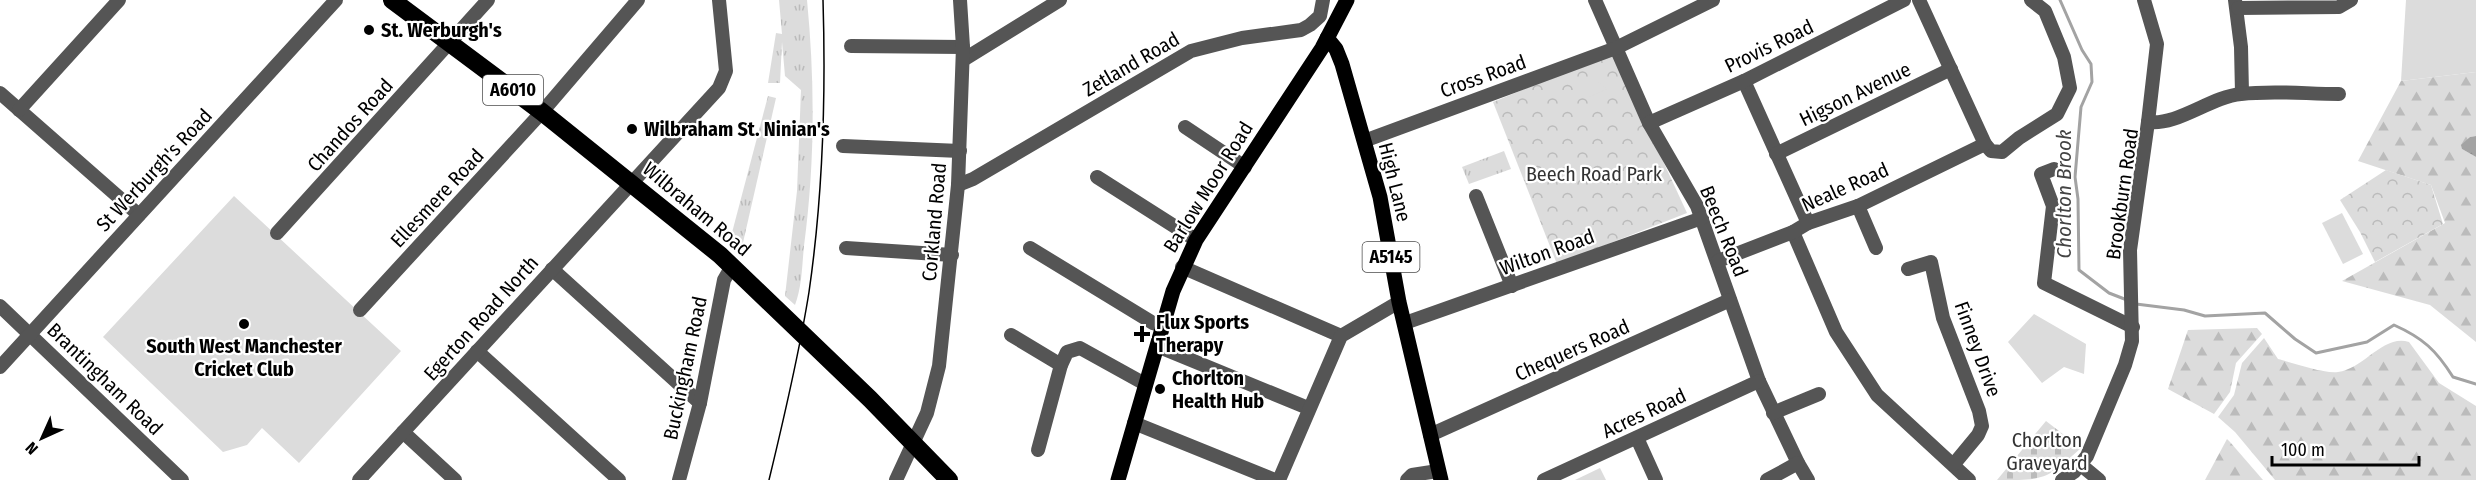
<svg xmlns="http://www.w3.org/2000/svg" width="2476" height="480" font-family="'Fira Sans Condensed',sans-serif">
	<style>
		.grass { fill: url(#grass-tufts) }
		.forest { fill: url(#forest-firs) }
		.cemetery { fill: url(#cemetery-stones) }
		.park { fill: url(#park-crowns) }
		.pitch { fill: #dcdcdc }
		.water { fill: url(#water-ripples) }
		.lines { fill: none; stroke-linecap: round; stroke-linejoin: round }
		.stream { stroke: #a3a3a3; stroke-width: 3 }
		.minor { stroke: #555; stroke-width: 14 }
		.major { stroke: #000; stroke-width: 15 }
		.highway { stroke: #000; stroke-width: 18 }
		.tram { stroke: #000; stroke-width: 1.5 }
		.poi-dot { fill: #000; stroke: #fff; stroke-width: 2 }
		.labels { text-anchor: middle; stroke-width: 4.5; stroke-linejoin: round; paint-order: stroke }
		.shield { fill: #fff; stroke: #4c4c4c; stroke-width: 1.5 }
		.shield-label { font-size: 18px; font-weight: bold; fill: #000 }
		.poi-label { font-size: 20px; font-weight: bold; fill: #000; stroke: #fff; text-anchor: start }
		.street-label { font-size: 20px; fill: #000; stroke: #fff }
		.park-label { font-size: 20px; fill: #333; stroke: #fff }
		.water-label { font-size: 21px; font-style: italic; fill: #444; stroke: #fff }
	</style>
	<defs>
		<pattern id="grass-tufts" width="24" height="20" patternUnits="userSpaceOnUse" patternTransform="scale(1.5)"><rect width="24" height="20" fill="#dcdcdc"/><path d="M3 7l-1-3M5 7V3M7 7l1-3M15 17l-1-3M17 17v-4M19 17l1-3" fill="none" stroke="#bbb"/></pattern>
		<pattern id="forest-firs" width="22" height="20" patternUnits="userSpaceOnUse" patternTransform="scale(1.5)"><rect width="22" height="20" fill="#dcdcdc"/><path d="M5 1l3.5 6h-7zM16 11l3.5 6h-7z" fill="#bbb"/></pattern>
		<pattern id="cemetery-stones" width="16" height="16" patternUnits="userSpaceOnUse" patternTransform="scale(1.5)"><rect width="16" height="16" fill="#dcdcdc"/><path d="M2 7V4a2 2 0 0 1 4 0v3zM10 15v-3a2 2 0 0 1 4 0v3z" fill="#bbb"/></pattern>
		<pattern id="park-crowns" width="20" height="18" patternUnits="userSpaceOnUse" patternTransform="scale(1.5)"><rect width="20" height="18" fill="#dcdcdc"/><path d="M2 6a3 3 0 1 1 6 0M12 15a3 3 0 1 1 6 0" fill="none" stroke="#bbb"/></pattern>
		<pattern id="water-ripples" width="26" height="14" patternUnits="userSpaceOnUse" patternTransform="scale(1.5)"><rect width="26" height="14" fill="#a3a3a3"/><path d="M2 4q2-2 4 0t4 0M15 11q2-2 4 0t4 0" fill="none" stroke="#8b8b8b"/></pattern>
	</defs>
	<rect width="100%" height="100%" fill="#fff"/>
	<g class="grass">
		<path d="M779,0H807C815,82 815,164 804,246C802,265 802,287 795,305L785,296L797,191L801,90L785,76L782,42L780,83H768L776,33L782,34Z"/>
		<path d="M768,96L776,98L742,247L729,244Z"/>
		<path d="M1504,151L1511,169L1469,184L1462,167Z"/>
	</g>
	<g class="forest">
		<path d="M2476,72V136L2470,137L2462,149L2476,157V342L2430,305L2342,281L2445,223L2431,185L2358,161L2401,81Z"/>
		<path d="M2257,328L2262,334L2236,363L2230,392L2214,414L2168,389L2188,330Z"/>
		<path d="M2264,338L2278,359C2293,363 2324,374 2338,372C2364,369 2383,334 2409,342L2439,383L2476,406V480H2275L2235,432L2218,417L2234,395L2242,363Z"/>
		<path d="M2227,439L2230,442L2263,480H2205Z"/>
	</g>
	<path class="cemetery" d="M2046,421L2081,448C2045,480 2047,480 1997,480Z"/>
	<g class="park">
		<path d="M1613,53L1687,213L1557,264L1493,102Z"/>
		<path d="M2386,170L2431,185L2443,224L2375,262L2360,232L2340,200Z"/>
	</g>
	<g class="pitch">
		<path d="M2406,0H2476V72L2401,81Z"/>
		<path d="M1597,81L1607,89L1589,97V86Z"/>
		<path d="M234,196L401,351L299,463L262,428L247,445L223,452L103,337Z"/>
		<path d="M2342,213L2363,254L2343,264L2322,223Z"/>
		<path d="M2034,314L2086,344L2084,374L2064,367L2042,383L2008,342Z"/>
		<path d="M1600,468L1606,480H1575Z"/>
	</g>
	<path class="water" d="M2476,136V157L2462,149L2461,145L2470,137Z"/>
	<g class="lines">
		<g class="stream">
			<path d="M2060,0L2082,50L2091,64L2092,82L2081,107L2075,177L2078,199L2079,270L2109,293L2127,300"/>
			<path d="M2136,304L2184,310L2205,316L2265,313L2295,339L2316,353L2367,342L2394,325C2423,338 2436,350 2453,377L2476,384"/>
		</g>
		<g class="minor">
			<path d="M1595,0L1649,123L1697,206L1759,381L1798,463L1808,480"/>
			<path d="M1919,0L1985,144L1991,151L2002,152L2019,138L2057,114L2070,88L2064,57L2045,11L2031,0"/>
			<path d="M2144,0L2157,44L2148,122"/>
			<path d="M2235,0L2241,47L2242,93"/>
			<path d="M2238,8L2339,7L2351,0"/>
			<path d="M851,46L963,47"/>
			<path d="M963,60L1060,0"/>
			<path d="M1744,81L1808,223"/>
			<path d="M0,93L139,215"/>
			<path d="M19,110L119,0"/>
			<path d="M1649,123L1744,81L1904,0"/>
			<path d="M1185,127L1245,167"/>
			<path d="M1364,141L1616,48L1713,0"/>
			<path d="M843,146L960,151"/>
			<path d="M1776,154L1951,69"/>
			<path d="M2054,169L2041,174L2053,206L2044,283L2133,327"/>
			<path d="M1097,177L1196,240"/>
			<path d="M958,185L973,179L1191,51L1242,38L1301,30L1310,25L1320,16L1323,0"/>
			<path d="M1476,196L1512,286"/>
			<path d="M1858,206L1876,248"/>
			<path d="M1793,232L1836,332L1877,395L1969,480"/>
			<path d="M277,233L488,0"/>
			<path d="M846,248L952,255"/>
			<path d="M1030,248L1153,323L1163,326"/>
			<path d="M1718,261L1793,232L1808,223L1858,206L1985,144"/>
			<path d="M1182,267L1341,336"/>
			<path d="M552,269L700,403"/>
			<path d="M1908,269L1931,262L1943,318L1979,411L1982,426L1978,435L1954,464"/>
			<path d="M0,306L182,480"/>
			<path d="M360,310L542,112L638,0"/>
			<path d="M1405,323L1702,218"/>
			<path d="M1011,335L1061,365"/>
			<path d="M1157,346L1308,408"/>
			<path d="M477,351L619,480"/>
			<path d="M0,367L336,0"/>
			<path d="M1773,413L1819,394"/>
			<path d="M1134,423L1275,480"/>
			<path d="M403,432L455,480"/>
			<path d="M1430,435L1730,300"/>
			<path d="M1637,438L1656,480"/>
			<path d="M1038,450L1061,365L1067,352L1080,348L1145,384"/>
			<path d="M2081,465L2099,480"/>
			<path d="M359,480L719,88L726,71L719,0"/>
			<path d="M679,480L700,403L724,280L732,266"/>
			<path d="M896,480L927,413L939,366L958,185L963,47L960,0"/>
			<path d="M1279,480L1341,336L1399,302"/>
			<path d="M1407,480L1412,475L1438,471"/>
			<path d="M1544,480L1759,381"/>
			<path d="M1767,480L1798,463"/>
			<path d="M2062,480L2074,472L2087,456L2125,365L2132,341L2130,250L2148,122C2178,126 2210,97 2241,94C2273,90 2307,94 2339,94"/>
		</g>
		<g class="major">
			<path d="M1327,38L1336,49L1342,64L1380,197L1399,302L1441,480"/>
			<path d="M1118,480L1173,291L1196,240L1322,48L1347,0"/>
		</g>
		<path class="highway" d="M392,0L542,112L720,255L870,399L949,480"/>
		<path class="tram" d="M769,480C784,418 799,355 809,292C823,195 826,98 823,0"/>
	</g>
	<g class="poi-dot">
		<circle cx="369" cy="30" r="6"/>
		<circle cx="632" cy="129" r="6"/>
		<circle cx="244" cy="324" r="6"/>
		<path d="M1139 325h6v6h6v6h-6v6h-6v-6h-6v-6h6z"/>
		<circle cx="1160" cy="389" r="6"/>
	</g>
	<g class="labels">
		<g class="shield">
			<rect x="483" y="75" width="60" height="30" rx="4.5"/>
			<rect x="1362.5" y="242" width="57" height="30" rx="4.5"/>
		</g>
		<g class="shield-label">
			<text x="513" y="96">A6010</text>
			<text x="1391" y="263">A5145</text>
		</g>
		<g class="poi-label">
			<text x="381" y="37">St. Werburgh's</text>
			<text x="644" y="136">Wilbraham St. Ninian's</text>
			<text x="1156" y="329">Flux Sports<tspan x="1156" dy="23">Therapy</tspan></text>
			<text x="244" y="353" text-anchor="middle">South West Manchester<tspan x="244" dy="23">Cricket Club</tspan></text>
			<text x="1172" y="385">Chorlton<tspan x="1172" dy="23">Health Hub</tspan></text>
		</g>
		<g class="street-label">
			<text transform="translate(1769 46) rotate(-26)" y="7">Provis Road</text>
			<text transform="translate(1131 64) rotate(-30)" y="7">Zetland Road</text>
			<text transform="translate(1483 76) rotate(-20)" y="7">Cross Road</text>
			<text transform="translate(1855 94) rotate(-26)" y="7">Higson Avenue</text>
			<text transform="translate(350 125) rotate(-48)" y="7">Chandos Road</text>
			<text transform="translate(154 170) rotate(-47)" y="7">St Werburgh's Road</text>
			<text transform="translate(1395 182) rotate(76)" y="7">High Lane</text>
			<text transform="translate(1208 187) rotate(-58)" y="7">Barlow Moor Road</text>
			<text transform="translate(1845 187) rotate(-24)" y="7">Neale Road</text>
			<text transform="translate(2122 194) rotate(-82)" y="7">Brookburn Road</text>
			<text transform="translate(437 198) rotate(-47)" y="7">Ellesmere Road</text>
			<text transform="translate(697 209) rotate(40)" y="7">Wilbraham Road</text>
			<text transform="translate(934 222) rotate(-85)" y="7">Corkland Road</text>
			<text transform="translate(1724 231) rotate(68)" y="7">Beech Road</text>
			<text transform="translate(1547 252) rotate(-20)" y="7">Wilton Road</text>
			<text transform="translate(481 318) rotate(-48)" y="7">Egerton Road North</text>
			<text transform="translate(1978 349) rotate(70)" y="7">Finney Drive</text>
			<text transform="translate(1572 350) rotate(-24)" y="7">Chequers Road</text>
			<text transform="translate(685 368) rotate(-78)" y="7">Buckingham Road</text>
			<text transform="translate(105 379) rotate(44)" y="7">Brantingham Road</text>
			<text transform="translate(1644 413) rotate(-25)" y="7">Acres Road</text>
		</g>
		<g class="park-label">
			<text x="1594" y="181">Beech Road Park</text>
			<text x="2047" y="447">Chorlton<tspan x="2047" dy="23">Graveyard</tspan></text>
		</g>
		<g class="water-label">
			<text transform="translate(2064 194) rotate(-90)" y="7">Chorlton Brook</text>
		</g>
	</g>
	<g transform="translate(42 438) rotate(225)" stroke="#ffffff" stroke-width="4.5" paint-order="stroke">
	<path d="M0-4.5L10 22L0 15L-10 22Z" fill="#000000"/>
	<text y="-9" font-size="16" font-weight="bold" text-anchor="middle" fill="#000000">N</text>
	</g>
	<path d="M2272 456v9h147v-9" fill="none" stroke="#000000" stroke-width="3"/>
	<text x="2281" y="456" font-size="18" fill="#000000" stroke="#ffffff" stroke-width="4.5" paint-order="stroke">100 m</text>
</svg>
